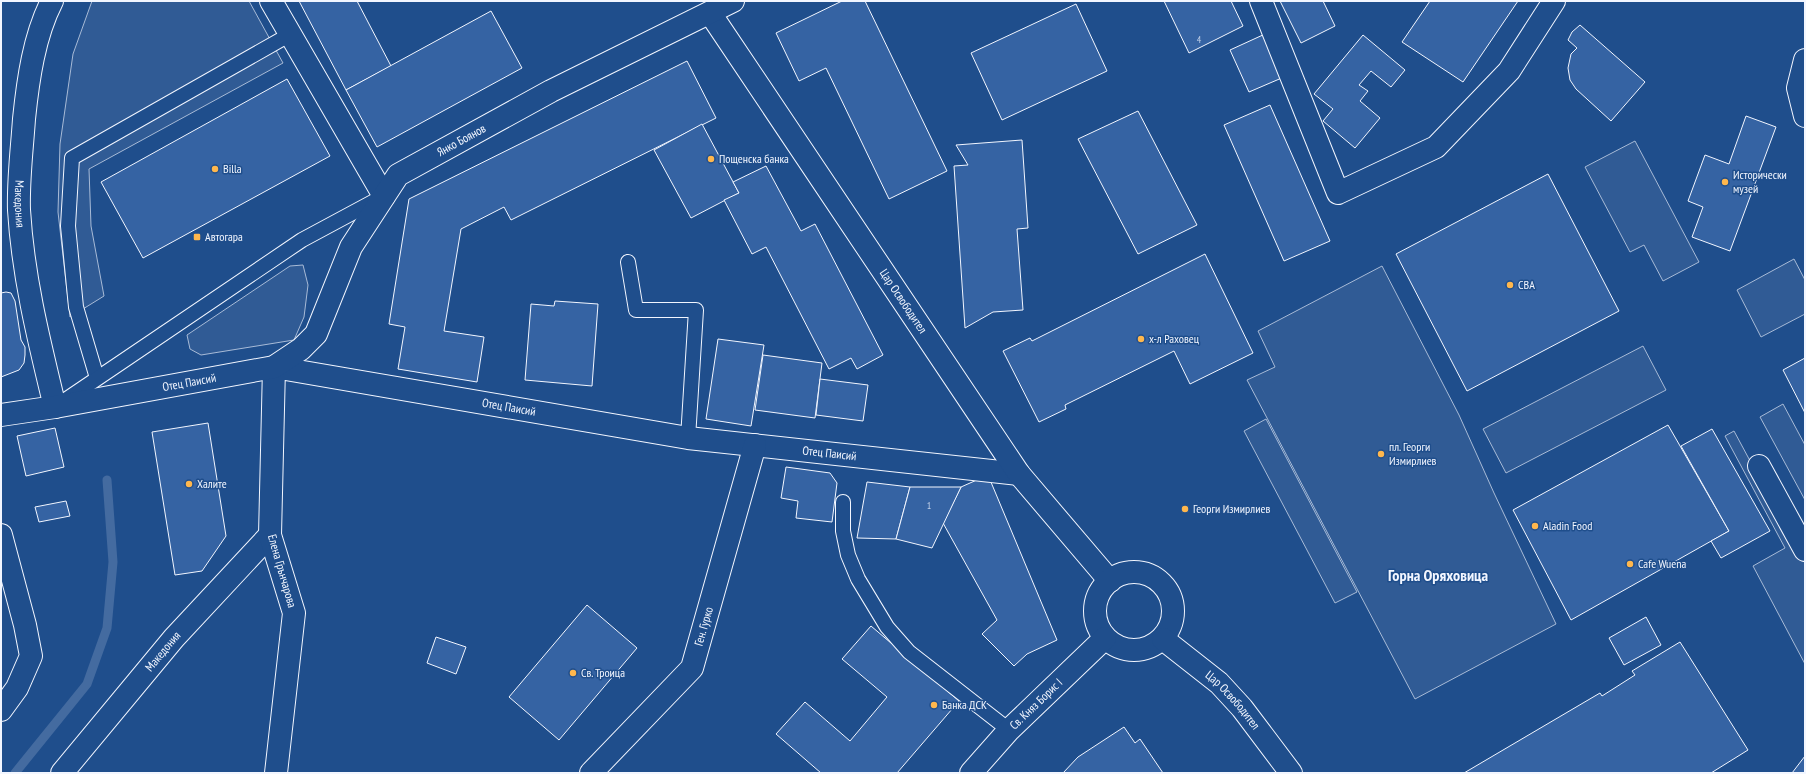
<svg xmlns="http://www.w3.org/2000/svg" width="1806" height="774" font-family="'PT Sans Narrow',sans-serif">
	<style>
		.built { fill: #305b95; stroke: #a8bbd7 }
		.lines { fill: none; stroke-linecap: round; stroke-linejoin: round }
		.stream { stroke: #446ba0; stroke-width: 9 }
		.building { fill: #3563a3; stroke: #f2f6ff }
		.lane-casing { stroke: #f2f6ff; stroke-width: 16 }
		.street-casing { stroke: #f2f6ff; stroke-width: 24 }
		.secondary-casing { stroke: #f2f6ff; stroke-width: 24 }
		.lane { stroke: #1f4e8c; stroke-width: 14 }
		.street { stroke: #1f4e8c; stroke-width: 22 }
		.secondary { stroke: #1f4e8c; stroke-width: 22 }
		.poi-dot { fill: #ffb74d; stroke: #1f4e8c; stroke-width: 1.5 }
		.labels { text-anchor: middle; stroke-width: 3; stroke-linejoin: round; paint-order: stroke }
		.number-label { font-size: 10px; fill: #c3d1e8 }
		.street-label { font-size: 12px; fill: #f2f6ff; stroke: #1f4e8c }
		.poi-label { font-size: 12px; fill: #f2f6ff; stroke: #1f4e8c; text-anchor: start }
		.district-label { font-size: 16px; font-weight: bold; fill: #f2f6ff; stroke: #1f4e8c }
	</style>
	<rect width="100%" height="100%" fill="#1f4e8c"/>
	<g class="built">
		<path d="M92,1H249L283,63L89,169L91,226L104,296L70,317L58,212L60,144L73,54Z"/>
		<path d="M1635,141L1699,262L1663,281L1644,245L1630,252L1585,167Z"/>
		<path d="M1794,259L1805,280V314L1761,337L1737,290Z"/>
		<path d="M303,265L308,285L304,317L294,340L201,355L190,349L187,335L290,266Z"/>
		<path d="M1382,266L1459,415L1494,493L1556,624L1415,699L1247,380L1275,367L1258,331Z"/>
		<path d="M1643,346L1666,390L1506,473L1483,429Z"/>
		<path d="M1783,404L1805,445V500L1760,417Z"/>
		<path d="M1266,419L1357,592L1335,603L1244,431Z"/>
		<path d="M1734,431L1805,563V664L1753,566L1785,548L1725,436Z"/>
	</g>
	<g class="lines">
		<path class="stream" d="M15,773L87,684L107,628L113,562L107,480"/>
	</g>
	<g class="building">
		<path d="M299,1H357L391,66L346,90Z"/>
		<path d="M842,1H865L947,171L889,199L826,68L799,81L776,33Z"/>
		<path d="M1164,1H1231L1243,26L1189,53Z"/>
		<path d="M1280,1H1323L1335,26L1301,43Z"/>
		<path d="M1430,1H1518L1463,82L1402,42Z"/>
		<path d="M1076,4L1107,71L1002,120L971,53Z"/>
		<path d="M491,11L522,68L377,147L346,90Z"/>
		<path d="M1580,25L1645,82L1611,121L1576,89L1570,80L1568,68L1571,54L1577,48L1568,40L1572,32Z"/>
		<path d="M1265,34L1284,77L1249,92L1230,50Z"/>
		<path d="M1363,35L1405,70L1391,87L1371,71L1359,85L1368,91L1360,101L1380,118L1355,148L1323,121L1333,109L1314,94Z"/>
		<path d="M687,61L716,118L511,220L504,207L461,229L444,331L484,337L477,382L398,369L405,327L389,324L409,199Z"/>
		<path d="M287,79L330,156L143,258L101,182Z"/>
		<path d="M1270,105L1330,241L1284,261L1224,125Z"/>
		<path d="M1138,111L1197,225L1138,254L1078,139Z"/>
		<path d="M1746,116L1776,127L1730,251L1692,237L1703,207L1688,201L1705,155L1729,164Z"/>
		<path d="M702,124L739,193L691,218L654,150Z"/>
		<path d="M1022,140L1028,228L1017,229L1023,310L993,312L965,328L954,166L968,165L956,145Z"/>
		<path d="M766,166L801,231L815,224L883,355L857,369L851,358L829,369L766,247L752,254L724,200L739,193L733,182Z"/>
		<path d="M1548,174L1619,311L1467,391L1396,254Z"/>
		<path d="M1205,254L1253,353L1190,384L1174,351L1065,405L1066,409L1039,422L1003,351L1030,338L1032,341Z"/>
		<path d="M6,292L11,293L15,301L21,340L25,347V355L24,363L19,370L1,377V293Z"/>
		<path d="M555,301L598,304L592,386L525,380L531,304L554,306Z"/>
		<path d="M718,339L764,345L751,426L706,419Z"/>
		<path d="M763,355L822,363L815,418L755,410Z"/>
		<path d="M1805,358V413L1783,370Z"/>
		<path d="M820,379L868,385L863,421L816,415Z"/>
		<path d="M208,423L226,536L202,571L175,575L152,432Z"/>
		<path d="M1668,425L1729,531L1571,620L1513,510Z"/>
		<path d="M55,428L64,467L26,476L17,436Z"/>
		<path d="M1712,429L1770,531L1721,558L1711,541L1729,531L1681,446Z"/>
		<path d="M786,467L830,473L837,483L832,522L796,518L798,501L781,498Z"/>
		<path d="M988,475L1057,640L1027,654L1014,666L982,634L997,620L943,523L961,487Z"/>
		<path d="M867,482L910,487L896,539L857,538Z"/>
		<path d="M910,487H961L932,548L896,539Z"/>
		<path d="M66,501L70,516L39,522L35,507Z"/>
		<path d="M587,605L637,648L559,740L509,697Z"/>
		<path d="M1646,617L1661,645L1624,665L1609,638Z"/>
		<path d="M871,626L959,701L897,773H821L776,734L805,702L850,741L887,697L842,659Z"/>
		<path d="M436,637L466,647L456,674L427,663Z"/>
		<path d="M1680,642L1748,750L1711,773H1464L1600,693L1602,696L1635,675L1632,671Z"/>
		<path d="M1124,727L1135,743L1140,739L1163,773H1063L1078,757Z"/>
		<path d="M1805,756V773H1792Z"/>
	</g>
	<g class="lines">
		<g class="lane-casing">
			<g id="lane">
				<path d="M628,262L636,310H696L688,438"/>
				<path d="M97,378L76,307L68,226L72,158L289,35"/>
				<path d="M61,403L302,240L382,197"/>
				<path d="M843,502V531L848,555L858,579L887,627L909,652L1009,730"/>
			</g>
		</g>
		<g class="street-casing">
			<g id="street">
				<path id="s1" d="M52,1C34,36 28,80 24,119C22,149 18,180 19,210C23,277 39,341 55,407"/>
				<path d="M271,1L384,196"/>
				<path d="M1261,1L1338,193L1436,147L1509,71L1554,1"/>
				<path d="M1805,60L1798,88L1805,116"/>
				<path d="M1759,466L1805,550"/>
				<path d="M1,535L25,625L31,656L17,688L1,710"/>
				<path id="s2" d="M62,773L174,638L270,535"/>
				<path id="s3" d="M276,773L294,613L270,535L274,367L688,438L1019,474"/>
				<path id="s4" d="M591,773L692,668L755,445"/>
			</g>
		</g>
		<g class="secondary-casing">
			<g id="secondary">
				<path id="s5" d="M710,13L1019,474L1110,581"/>
				<path id="s6" d="M1,415L55,407L274,367L301,349L316,334L351,247L398,175L551,91L733,1"/>
				<circle cx="1134" cy="611" r="39"/>
				<path id="s7" d="M1163,639L1219,683L1242,708L1291,773"/>
				<path id="s8" d="M971,773L1009,730L1105,638"/>
			</g>
		</g>
		<use href="#lane" class="lane"/>
		<use href="#street" class="street"/>
		<use href="#secondary" class="secondary"/>
	</g>
	<g class="poi-dot">
		<circle cx="711" cy="159" r="4"/>
		<circle cx="215" cy="169" r="4"/>
		<circle cx="1725" cy="182" r="4"/>
		<rect x="193" y="233" width="8" height="8" rx="2"/>
		<circle cx="1510" cy="285" r="4"/>
		<circle cx="1141" cy="339" r="4"/>
		<circle cx="1381" cy="454" r="4"/>
		<circle cx="189" cy="484" r="4"/>
		<circle cx="1185" cy="509" r="4"/>
		<circle cx="1535" cy="526" r="4"/>
		<circle cx="1630" cy="564" r="4"/>
		<circle cx="573" cy="673" r="4"/>
		<circle cx="934" cy="705" r="4"/>
	</g>
	<g class="labels">
		<g class="number-label">
			<text x="1199" y="43">4</text>
			<text x="929" y="509">1</text>
		</g>
		<g class="street-label">
			<text dy="4" stroke="none"><textPath href="#s6" startOffset="583">Янко Боянов</textPath></text>
			<text dy="4" stroke="none"><textPath href="#s1" startOffset="207">Македония</textPath></text>
			<text dy="4" stroke="none"><textPath href="#s5" startOffset="347">Цар Освободител</textPath></text>
			<text dy="4" stroke="none"><textPath href="#s6" startOffset="191">Отец Паисий</textPath></text>
			<text dy="4" stroke="none"><textPath href="#s3" startOffset="649">Отец Паисий</textPath></text>
			<text dy="4" stroke="none"><textPath href="#s3" startOffset="973">Отец Паисий</textPath></text>
			<text transform="translate(282 571) rotate(74)" y="4">Елена Грънчарова</text>
			<text dy="4" stroke="none"><textPath href="#s4" startOffset="189">Ген. Гурко</textPath></text>
			<text dy="4" stroke="none"><textPath href="#s2" startOffset="158">Македония</textPath></text>
			<text dy="4" stroke="none"><textPath href="#s7" startOffset="93">Цар Освободител</textPath></text>
			<text dy="4" stroke="none"><textPath href="#s8" startOffset="95">Св. Княз Борис I</textPath></text>
		</g>
		<g class="poi-label">
			<text x="719" y="163">Пощенска банка</text>
			<text x="223" y="173">Billa</text>
			<text x="1733" y="179">Исторически<tspan x="1733" dy="14">музей</tspan></text>
			<text x="205" y="241">Автогара</text>
			<text x="1518" y="289">CBA</text>
			<text x="1149" y="343">х-л Раховец</text>
			<text x="1389" y="451">пл. Георги<tspan x="1389" dy="14">Измирлиев</tspan></text>
			<text x="197" y="488">Халите</text>
			<text x="1193" y="513">Георги Измирлиев</text>
			<text x="1543" y="530">Aladin Food</text>
			<text x="1638" y="568">Cafe Wuena</text>
			<text x="581" y="677">Св. Троица</text>
			<text x="942" y="709">Банка ДСК</text>
		</g>
		<g class="district-label">
			<text x="1438" y="581">Горна Оряховица</text>
		</g>
	</g>
	<rect width="1806" height="774" fill="none" stroke="#f2f6ff" stroke-width="4"/>
</svg>
